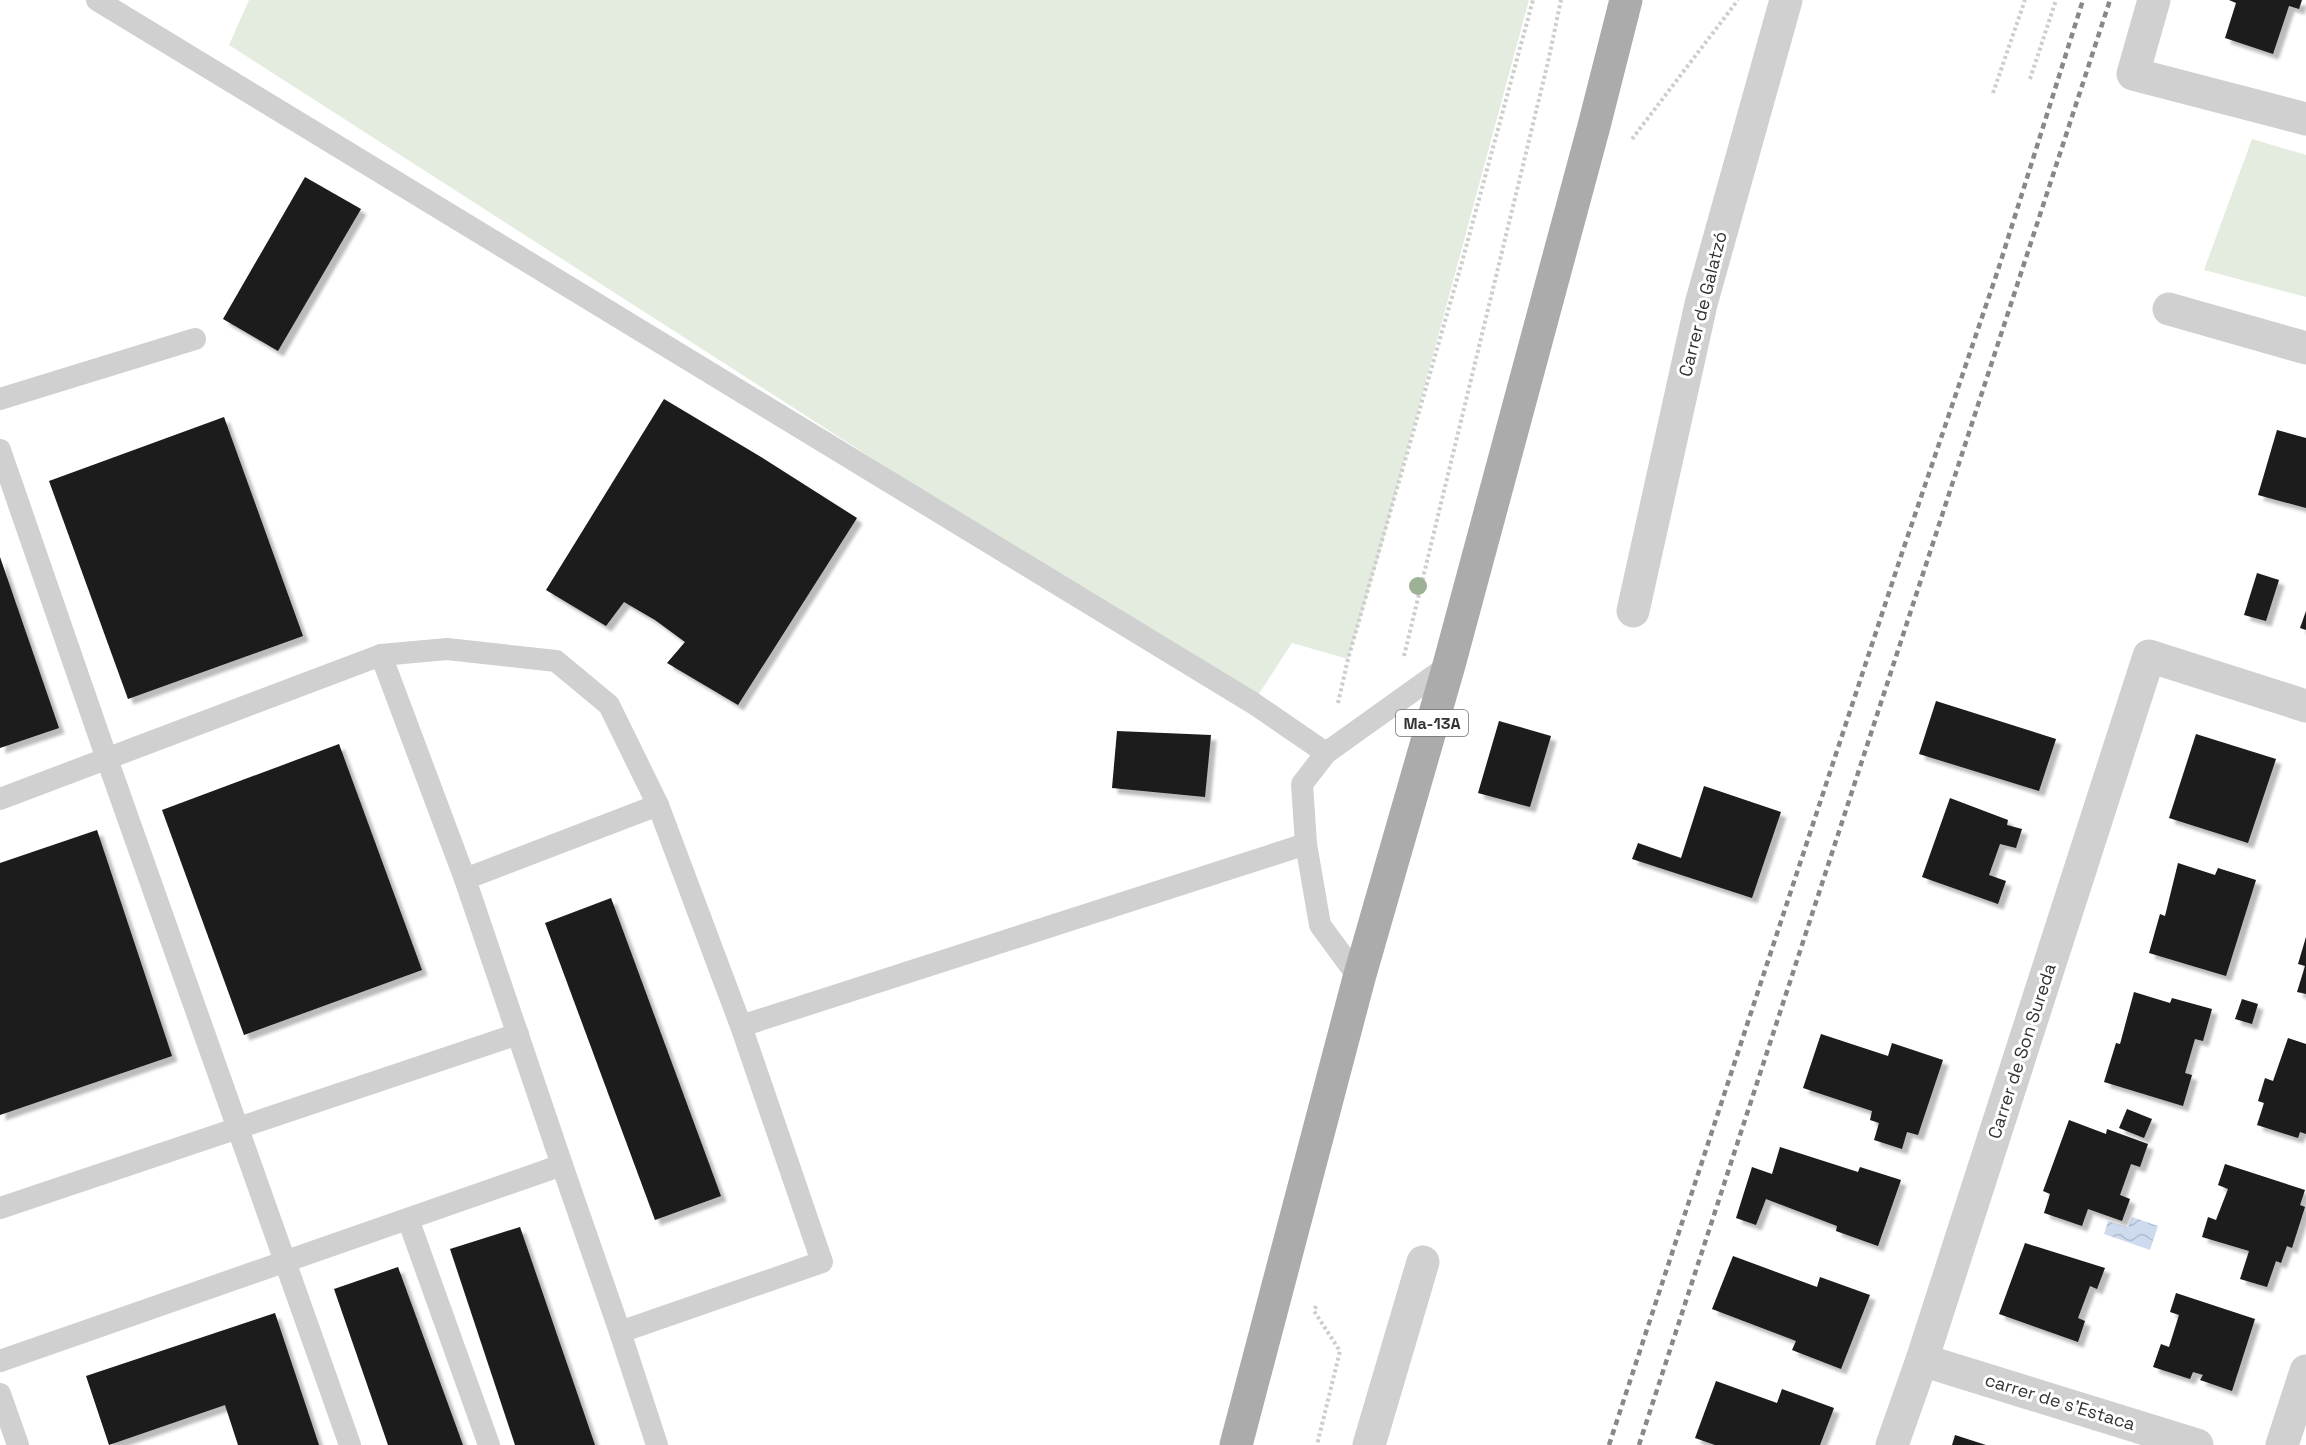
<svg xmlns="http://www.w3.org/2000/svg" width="2306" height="1445" font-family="'Space Grotesk',sans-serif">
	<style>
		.grass { fill: #e3ecdf }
		.water { fill: url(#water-waves) }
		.building { fill: #1a1a1a; filter: url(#shadow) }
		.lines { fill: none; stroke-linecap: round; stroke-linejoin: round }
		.path { stroke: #cdcdcd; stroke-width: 4; stroke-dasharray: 3 3; stroke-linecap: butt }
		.service { stroke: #d0d0d0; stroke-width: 22 }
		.minor { stroke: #d0d0d0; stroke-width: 33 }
		.primary { stroke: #ababab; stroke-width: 33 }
		.rail { stroke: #888; stroke-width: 4.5; stroke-dasharray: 6 4.5; stroke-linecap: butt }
		.tree { fill: #9cb195 }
		.labels { text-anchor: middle; stroke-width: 6; stroke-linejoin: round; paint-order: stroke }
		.shield { fill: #fff; stroke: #707070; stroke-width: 1.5 }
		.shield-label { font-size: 16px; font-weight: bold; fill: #333 }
		.street-label { font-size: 18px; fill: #333; stroke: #fff }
	</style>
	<defs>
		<pattern id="water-waves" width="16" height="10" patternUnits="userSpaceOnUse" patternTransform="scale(1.5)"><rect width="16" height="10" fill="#cedbef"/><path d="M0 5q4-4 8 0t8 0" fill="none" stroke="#b1bccd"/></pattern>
		<filter id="shadow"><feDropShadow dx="5.5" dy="5.5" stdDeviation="1.5" flood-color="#0004"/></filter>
	</defs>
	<rect width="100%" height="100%" fill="#fff"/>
	<g class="grass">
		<path d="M249,0H1529L1379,555L1348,659L1292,643L1253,703L229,45Z"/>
		<path d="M2252,139L2306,155V297L2204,270Z"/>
	</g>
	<path class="water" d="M2132,1217L2158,1226L2150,1250L2104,1234L2108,1221L2128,1227Z"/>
	<g class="building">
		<path d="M2229,0H2302L2299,9L2289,6L2273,54L2225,38L2236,3Z"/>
		<path d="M305,177L361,209L278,351L223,319Z"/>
		<path d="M664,399L761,457L857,518L738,705L667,663L685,642L655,620L624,602L606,626L546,590Z"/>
		<path d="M224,417L303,636L128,699L49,481Z"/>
		<path d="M2277,430L2306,438V508L2258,495Z"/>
		<path d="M0,557L59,728L0,748Z"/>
		<path d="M2257,573L2279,580L2266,621L2244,615Z"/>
		<path d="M2306,611V630L2300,628Z"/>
		<path d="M1936,701L2056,739L2039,791L1919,754Z"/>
		<path d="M1499,721L1551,736L1530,807L1478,793Z"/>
		<path d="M1117,731L1211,735L1205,797L1112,788Z"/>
		<path d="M2196,734L2276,759L2248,843L2169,818Z"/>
		<path d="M339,744L422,970L244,1035L162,810Z"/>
		<path d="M1704,786L1781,812L1752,898L1632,859L1638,843L1681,858Z"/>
		<path d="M1950,798L2008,820L2007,825L2022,829L2016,848L2000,844L1989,875L2006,881L1998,904L1922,877Z"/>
		<path d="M97,830L172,1056L0,1115V863Z"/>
		<path d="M2178,863L2215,875L2218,868L2256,880L2226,976L2149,953L2160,914L2165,916Z"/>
		<path d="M611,898L721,1196L655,1220L545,923Z"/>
		<path d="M2306,937V994L2297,992L2305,966L2298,964Z"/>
		<path d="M2134,992L2170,1003L2172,998L2212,1009L2203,1041L2195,1039L2185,1073L2192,1075L2183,1106L2104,1082L2116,1043L2120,1044Z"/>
		<path d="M2242,999L2258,1004L2252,1024L2235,1019Z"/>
		<path d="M1821,1034L1888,1056L1892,1043L1943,1060L1918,1135L1907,1132L1902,1149L1874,1140L1879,1123L1870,1120L1872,1111L1803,1088Z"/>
		<path d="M2288,1038L2306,1044V1134L2300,1132L2298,1138L2257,1125L2264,1103L2258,1101L2265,1078L2273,1081Z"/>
		<path d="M2127,1109L2152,1119L2144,1138L2119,1128Z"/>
		<path d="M2069,1120L2106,1134L2107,1129L2148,1144L2140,1167L2131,1164L2120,1195L2130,1199L2122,1221L2088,1209L2082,1226L2044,1213L2050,1194L2043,1191Z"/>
		<path d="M1780,1147L1858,1172L1860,1167L1901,1180L1878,1246L1836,1231L1837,1226L1766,1199L1756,1225L1736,1218L1752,1167L1772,1174Z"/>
		<path d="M2225,1164L2305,1190L2300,1205L2305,1207L2292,1248L2287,1246L2281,1263L2276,1261L2267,1287L2240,1279L2249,1251L2202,1237L2208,1217L2216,1220L2228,1189L2218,1185Z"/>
		<path d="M520,1227L595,1445H515L450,1249Z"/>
		<path d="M2025,1243L2105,1268L2097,1289L2090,1286L2078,1318L2085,1321L2078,1342L1999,1314Z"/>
		<path d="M1733,1256L1817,1287L1820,1277L1870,1295L1841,1369L1792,1350L1796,1341L1712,1309Z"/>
		<path d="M398,1267L463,1445H388L334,1289Z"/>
		<path d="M2176,1293L2255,1319L2232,1391L2200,1380L2203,1375L2193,1372L2190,1379L2153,1367L2161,1344L2169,1347L2179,1315L2170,1312Z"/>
		<path d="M275,1313L319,1445H238L225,1405L109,1445L86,1376Z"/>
		<path d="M1716,1381L1777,1403L1782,1389L1834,1408L1820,1445H1715L1695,1438Z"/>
		<path d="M1955,1435L1986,1445H1952Z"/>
	</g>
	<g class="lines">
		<g class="path">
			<path d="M2030,79L2056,0"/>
			<path d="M1993,93L2025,0"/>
			<path d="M1632,139L1738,0"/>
			<path d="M1404,656L1548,62L1561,0"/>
			<path d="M1338,703L1348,659L1462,262L1533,0"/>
			<path d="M1316,1306L1314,1311L1340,1351L1317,1445"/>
		</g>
		<g class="service">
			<path d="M97,0L1253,703L1326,753"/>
			<path d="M0,399L195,339"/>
			<path d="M0,450L107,759L350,1445"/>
			<path d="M381,655L447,649L556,661L609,705L658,805"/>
			<path d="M0,799L381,655L465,879L658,805L741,1026L822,1262L620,1332L562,1165L0,1361"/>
			<path d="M465,879L562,1165"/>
			<path d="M1359,978L1320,925L1306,844L1302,784L1326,753L1449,665"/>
			<path d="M741,1026L1306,844"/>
			<path d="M0,1208L518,1034"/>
			<path d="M408,1219L489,1445"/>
			<path d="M620,1332L657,1445"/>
			<path d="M0,1394L18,1445"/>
		</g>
		<g class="minor">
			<path d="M2154,0L2133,74L2306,119"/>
			<path d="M2169,309L2306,348"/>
			<path d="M1633,611L1701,304L1786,0"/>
			<path d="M1922,1360L2197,1445"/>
			<path d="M1369,1445L1423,1262"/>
			<path d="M1892,1445L1922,1360L2149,656L2306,706"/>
			<path d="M2282,1445L2306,1371"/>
		</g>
		<path class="primary" d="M1236,1445L1359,978L1449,665L1594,126L1626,0"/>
		<g class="rail">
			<path d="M1609,1445L1901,556L1998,270L2083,0"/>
			<path d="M1639,1445L2110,0"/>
		</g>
	</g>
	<circle class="tree" cx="1418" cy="586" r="9"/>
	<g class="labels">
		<rect class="shield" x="1396" y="710" width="72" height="26" rx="4.5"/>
		<g class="shield-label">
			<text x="1432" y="729">Ma-13A</text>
		</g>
		<g class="street-label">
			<text transform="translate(1703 304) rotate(-76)" y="6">Carrer de Galatzó</text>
			<text transform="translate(2022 1051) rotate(-72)" y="6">Carrer de Son Sureda</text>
			<text transform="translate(2060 1402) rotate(17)" y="6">carrer de s'Estaca</text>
		</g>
	</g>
</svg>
